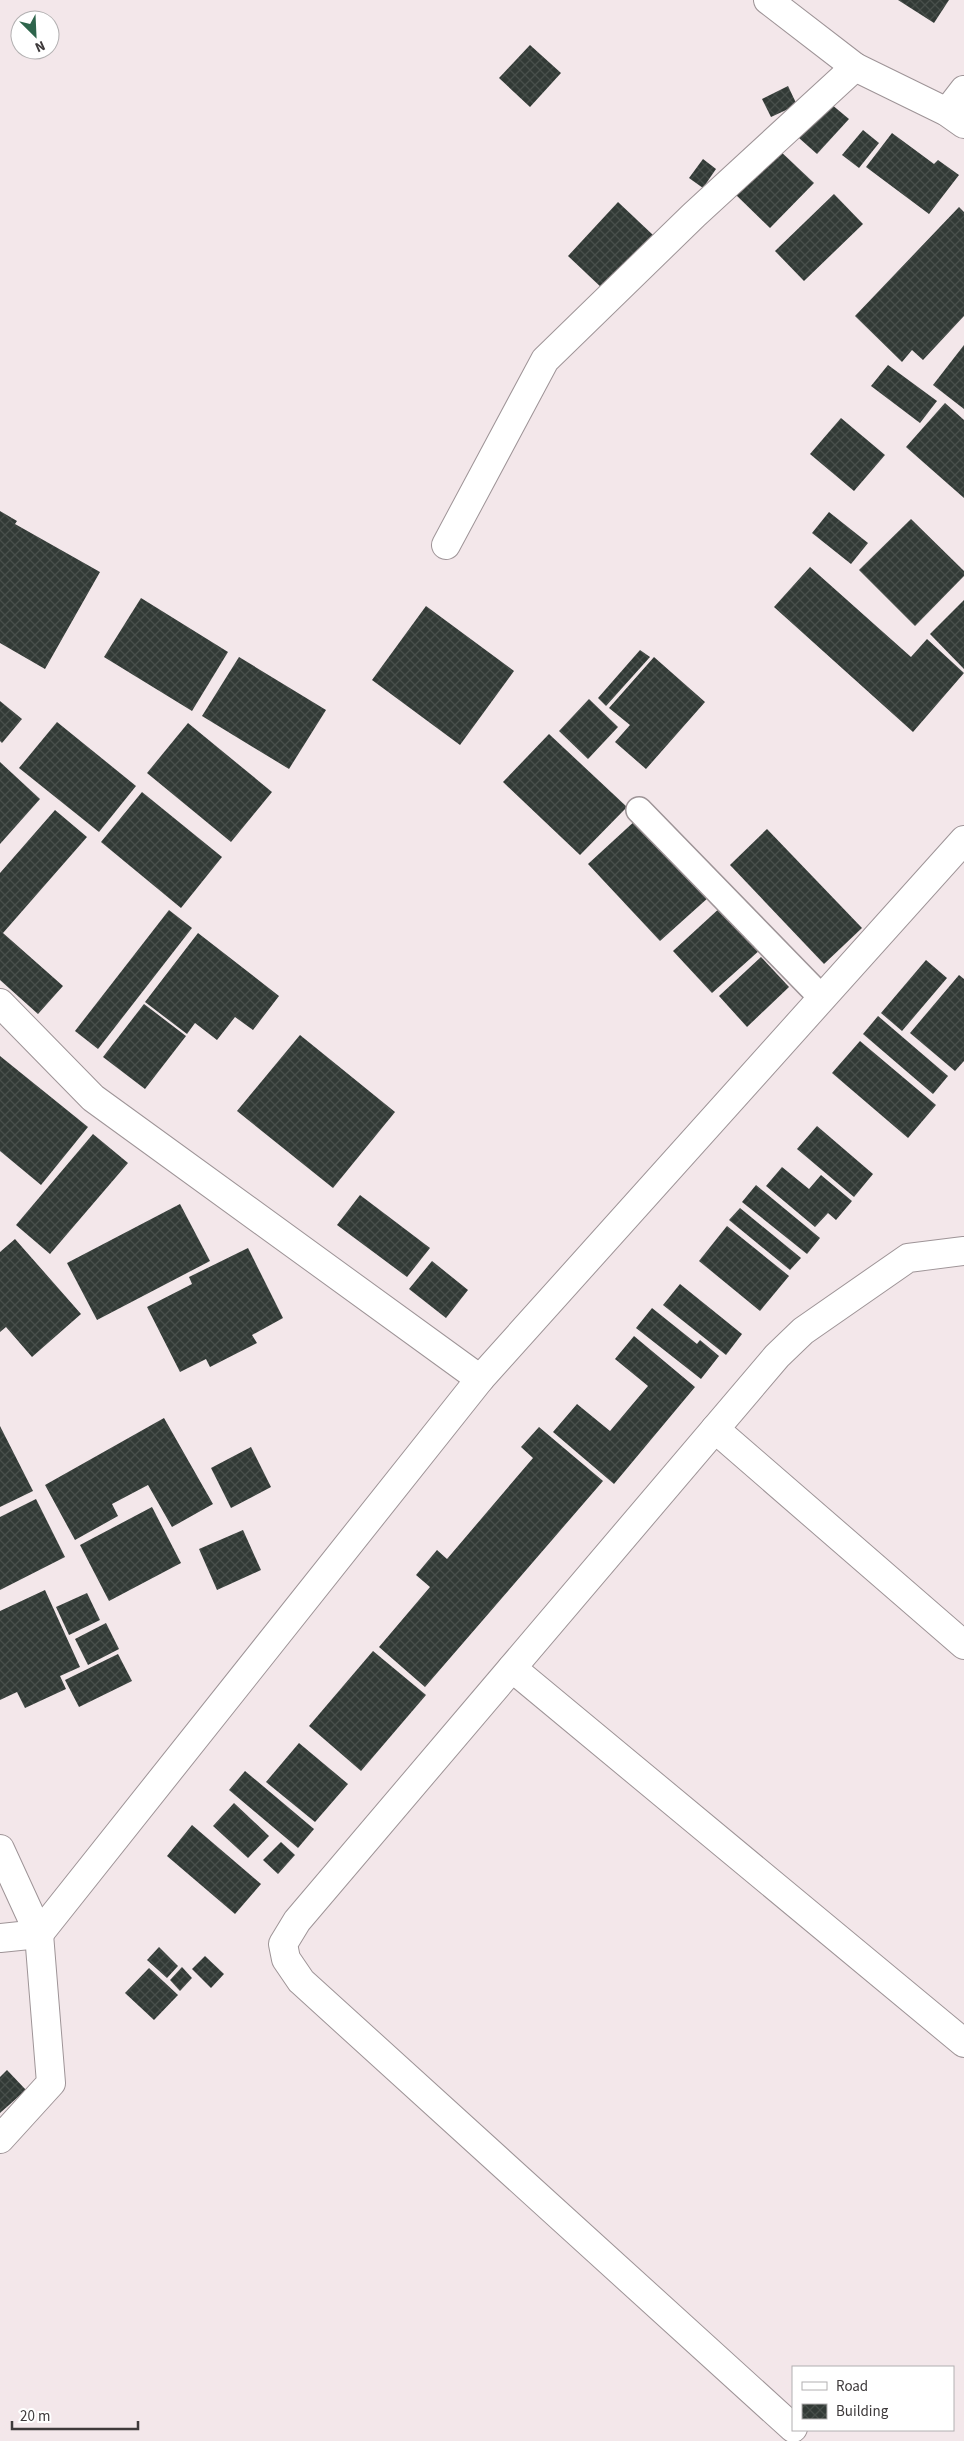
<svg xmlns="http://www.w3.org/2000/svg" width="964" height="2441" font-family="'Source Sans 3',sans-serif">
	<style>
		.building { fill: url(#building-cross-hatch) }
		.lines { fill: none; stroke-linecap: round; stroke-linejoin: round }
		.lane-casing { stroke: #9e9497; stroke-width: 28 }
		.street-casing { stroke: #9e9497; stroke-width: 30 }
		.lane { stroke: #fff; stroke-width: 25 }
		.street { stroke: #fff; stroke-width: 28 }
	</style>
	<defs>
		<pattern id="building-cross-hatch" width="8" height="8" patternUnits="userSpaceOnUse" patternTransform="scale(1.25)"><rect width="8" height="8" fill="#323a36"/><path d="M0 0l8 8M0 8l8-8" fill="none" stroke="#484f4b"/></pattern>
	</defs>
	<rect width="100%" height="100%" fill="#f3e7ea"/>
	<g class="building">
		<path d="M898,0H949L934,23Z"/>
		<path d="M530,45L561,73L530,107L499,78Z"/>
		<path d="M788,86L797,105L771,117L762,99Z"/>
		<path d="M831,104L849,119L817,154L799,138Z"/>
		<path d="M863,130L879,143L859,168L842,155Z"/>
		<path d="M892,133L934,164L938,160L959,175L929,214L866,167Z"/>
		<path d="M777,148L814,183L770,228L734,193Z"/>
		<path d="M703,159L716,169L703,188L689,178Z"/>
		<path d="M834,194L863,224L804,281L775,251Z"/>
		<path d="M618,202L653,235L603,289L568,256Z"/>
		<path d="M959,207L964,212V316L923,360L912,350L902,362L855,316Z"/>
		<path d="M964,345V409L933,385Z"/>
		<path d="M888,365L937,401L920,423L871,386Z"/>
		<path d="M945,403L964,420V498L906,447Z"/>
		<path d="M841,418L885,455L854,491L810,454Z"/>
		<path d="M0,511L17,521L15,524L100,572L45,669L0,643Z"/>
		<path d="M829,512L868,543L851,564L812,533Z"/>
		<path d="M911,519L964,571V576L915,626L859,570Z"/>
		<path d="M810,567L911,657L927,639L964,673L913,732L774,607Z"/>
		<path d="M141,598L228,652L192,711L104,657Z"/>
		<path d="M964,600V669L930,634Z"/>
		<path d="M426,606L514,671L460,745L372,680Z"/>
		<path d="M640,650L650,657L606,706L598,698Z"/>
		<path d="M239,657L326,710L289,769L202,716Z"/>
		<path d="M654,657L705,702L646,769L615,742L630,725L609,708Z"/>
		<path d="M589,699L618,727L588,759L559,731Z"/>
		<path d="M0,701L22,719L2,743L0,741Z"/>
		<path d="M57,722L136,786L99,832L19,768Z"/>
		<path d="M188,723L272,792L231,842L147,773Z"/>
		<path d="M549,734L627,807L580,855L503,782Z"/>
		<path d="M0,762L40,799L0,844Z"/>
		<path d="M142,792L222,857L181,908L101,842Z"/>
		<path d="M55,810L87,837L3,933L63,986L38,1014L0,980V873Z"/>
		<path d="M637,819L709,897L660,941L588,864Z"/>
		<path d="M767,829L862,928L824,964L730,865Z"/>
		<path d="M722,906L761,949L712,993L673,951Z"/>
		<path d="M169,910L192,928L98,1049L75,1031Z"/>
		<path d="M198,933L279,996L253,1030L235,1017L217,1040L195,1023L187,1034L145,1002Z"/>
		<path d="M761,957L789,987L747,1027L719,996Z"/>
		<path d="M926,960L947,978L902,1031L881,1013Z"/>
		<path d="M959,975L964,979V1061L955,1071L910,1033Z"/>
		<path d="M144,1004L186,1036L145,1089L103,1057Z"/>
		<path d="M878,1016L948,1076L933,1094L863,1034Z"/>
		<path d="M300,1035L395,1112L333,1188L237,1111Z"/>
		<path d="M860,1041L936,1105L908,1138L832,1073Z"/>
		<path d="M0,1056L88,1127L41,1185L0,1151Z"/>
		<path d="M817,1126L873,1174L854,1197L797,1149Z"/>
		<path d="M93,1134L128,1163L50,1254L16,1225Z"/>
		<path d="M782,1167L809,1189L821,1175L852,1201L836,1220L828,1213L815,1227L766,1186Z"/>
		<path d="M756,1185L820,1238L807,1254L742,1202Z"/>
		<path d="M360,1195L430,1248L407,1277L337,1225Z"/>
		<path d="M180,1204L210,1261L97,1320L67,1263Z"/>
		<path d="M740,1208L801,1258L790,1270L729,1220Z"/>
		<path d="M727,1226L789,1276L760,1311L699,1261Z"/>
		<path d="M15,1239L81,1314L32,1357L6,1327L0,1332V1252Z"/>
		<path d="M248,1248L283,1318L252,1335L257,1343L210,1367L206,1359L180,1372L147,1307L192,1284L189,1277Z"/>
		<path d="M432,1261L468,1290L446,1318L409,1289Z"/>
		<path d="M680,1284L742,1334L726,1355L663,1305Z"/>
		<path d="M652,1308L697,1344L700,1340L719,1356L701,1379L636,1328Z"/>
		<path d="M634,1336L695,1387L614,1484L553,1432L577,1404L610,1431L648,1386L615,1359Z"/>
		<path d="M164,1418L213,1504L172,1527L148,1485L112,1504L118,1516L75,1540L45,1485Z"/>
		<path d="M0,1426L33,1491L0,1507Z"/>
		<path d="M539,1427L603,1481L425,1687L379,1647L430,1587L416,1575L437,1550L447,1559L533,1458L521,1447Z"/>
		<path d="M251,1447L271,1487L231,1508L211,1468Z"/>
		<path d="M36,1499L65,1557L0,1590V1517Z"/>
		<path d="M152,1507L181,1563L109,1601L80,1545Z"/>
		<path d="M243,1530L261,1570L217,1590L199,1549Z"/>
		<path d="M45,1590L80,1667L60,1676L66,1689L25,1708L17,1692L0,1700V1611Z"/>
		<path d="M87,1593L100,1620L69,1635L56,1607Z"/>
		<path d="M106,1623L119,1649L88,1665L75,1639Z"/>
		<path d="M373,1651L426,1695L361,1771L309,1726Z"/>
		<path d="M118,1654L132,1681L79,1707L65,1680Z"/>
		<path d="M299,1743L348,1784L315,1822L266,1782Z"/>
		<path d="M245,1771L314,1829L298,1848L229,1790Z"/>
		<path d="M234,1803L269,1836L248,1858L213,1826Z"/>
		<path d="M192,1825L261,1884L235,1914L167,1856Z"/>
		<path d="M281,1842L295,1855L278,1874L263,1860Z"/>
		<path d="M159,1947L178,1966L167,1978L147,1960Z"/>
		<path d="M205,1956L224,1974L211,1988L192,1969Z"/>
		<path d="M182,1967L192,1978L180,1991L170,1980Z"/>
		<path d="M149,1968L178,1995L154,2020L125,1993Z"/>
		<path d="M7,2070L26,2090L0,2113V2077Z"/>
	</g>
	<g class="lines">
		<g class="lane-casing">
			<path id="lane" d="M639,810L822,998"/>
		</g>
		<g class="street-casing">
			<g id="street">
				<path d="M768,0L855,67L947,112L964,124"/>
				<path d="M947,112L964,90"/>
				<path d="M446,545L545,360L694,215L855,67"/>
				<path d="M0,1003L93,1098L480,1379"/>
				<path d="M715,1429L964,1645"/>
				<path d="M512,1668L964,2043"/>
				<path d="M0,1849L39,1934L51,2083L0,2139"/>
				<path d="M0,1938L39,1934L480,1379L964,840"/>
				<path d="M793,2428L301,1981L286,1959L283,1944L297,1921L777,1356L803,1331L908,1258L964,1251"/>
			</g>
		</g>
		<use href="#lane" class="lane"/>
		<use href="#street" class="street"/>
	</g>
	<rect x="792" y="2366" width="162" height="65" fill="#ffffff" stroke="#b2b0b1"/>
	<rect x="802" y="2382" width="25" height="8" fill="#ffffff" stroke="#b2b0b1"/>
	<text x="836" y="2391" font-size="15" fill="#3e3a3b">Road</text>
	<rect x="802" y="2404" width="25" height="15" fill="url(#building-cross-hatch)" stroke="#b2b0b1"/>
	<text x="836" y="2416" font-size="15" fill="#3e3a3b">Building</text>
	<g transform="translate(35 35) rotate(156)"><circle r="24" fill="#ffffff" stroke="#b2b0b1"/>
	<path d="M0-4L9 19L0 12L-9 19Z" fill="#2e654c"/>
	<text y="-8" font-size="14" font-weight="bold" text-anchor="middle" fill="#3e3a3b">N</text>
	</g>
	<path d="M12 2421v8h126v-8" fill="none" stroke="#3e3a3b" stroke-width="2.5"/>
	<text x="20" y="2421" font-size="15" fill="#3e3a3b" stroke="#ffffff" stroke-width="4" paint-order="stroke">20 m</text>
</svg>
